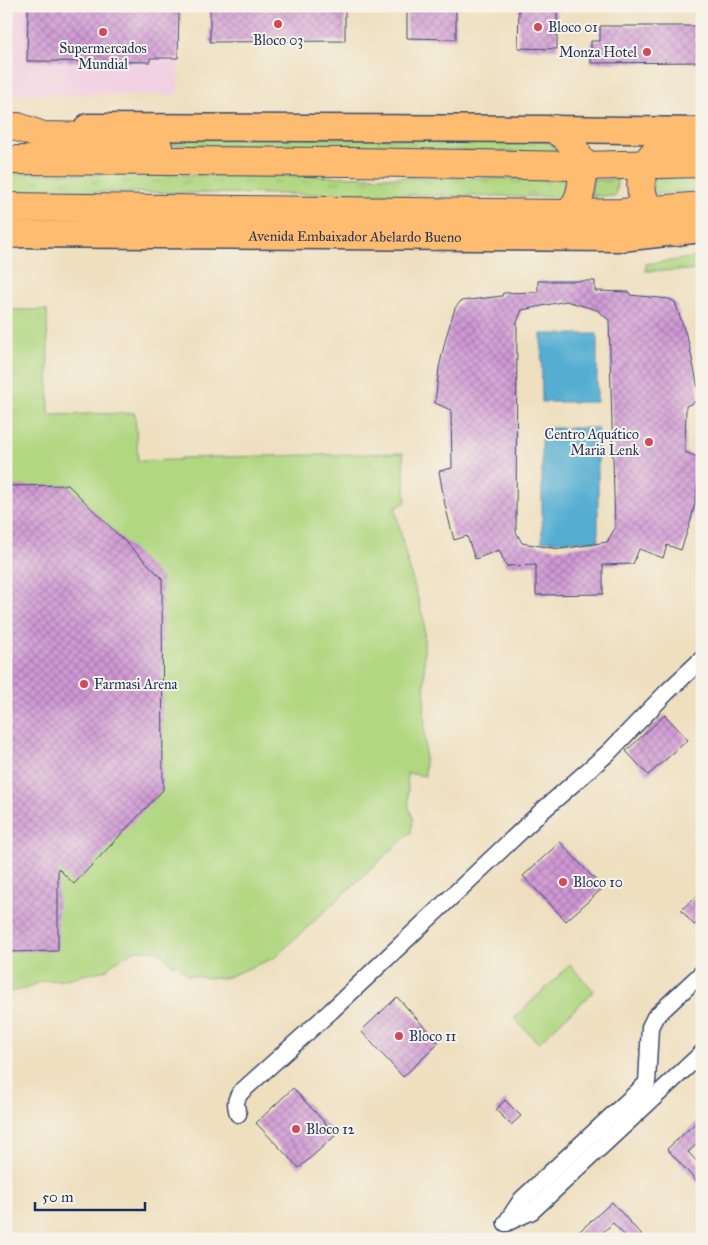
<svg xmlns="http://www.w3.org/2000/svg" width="708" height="1245" font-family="'IM FELL Great Primer',serif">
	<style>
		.built { fill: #f1d0e2 }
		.grass { fill: url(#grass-tufts); stroke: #668370 }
		.pitch { fill: #b1d781; stroke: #668370 }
		.water { fill: #55aed2; stroke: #386e98 }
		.building { fill: url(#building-cross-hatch); fill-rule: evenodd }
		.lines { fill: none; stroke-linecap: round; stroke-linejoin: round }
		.minor-casing { stroke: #3b496d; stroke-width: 19 }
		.primary-casing { stroke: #3b496d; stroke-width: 29 }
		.trunk-casing { stroke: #3b496d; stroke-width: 30 }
		.minor { stroke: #fff; stroke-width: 16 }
		.primary { stroke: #fdbc70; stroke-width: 26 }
		.trunk { stroke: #fdbc70; stroke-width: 28 }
		.poi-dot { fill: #d1495b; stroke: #f7f3e8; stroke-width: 2 }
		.labels { text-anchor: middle; stroke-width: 4; stroke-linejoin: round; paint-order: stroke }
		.poi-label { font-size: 14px; fill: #1b2f5e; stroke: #f7f3e8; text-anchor: start }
		.street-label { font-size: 14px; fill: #1b2f5e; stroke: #f7f3e8 }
	</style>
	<defs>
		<pattern id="grass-tufts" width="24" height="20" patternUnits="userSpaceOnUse" patternTransform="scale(1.25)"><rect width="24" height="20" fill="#b1d781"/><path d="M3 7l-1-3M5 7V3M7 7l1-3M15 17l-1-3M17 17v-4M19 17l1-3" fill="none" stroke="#98b972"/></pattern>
		<pattern id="building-cross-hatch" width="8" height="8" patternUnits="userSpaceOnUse" patternTransform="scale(1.25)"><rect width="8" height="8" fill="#d098d4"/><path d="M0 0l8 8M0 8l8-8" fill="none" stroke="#a87caf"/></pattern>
	</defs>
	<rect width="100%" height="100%" fill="#f7f3e8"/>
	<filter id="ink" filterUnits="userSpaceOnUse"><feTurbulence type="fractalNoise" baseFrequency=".02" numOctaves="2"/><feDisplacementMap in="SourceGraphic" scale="10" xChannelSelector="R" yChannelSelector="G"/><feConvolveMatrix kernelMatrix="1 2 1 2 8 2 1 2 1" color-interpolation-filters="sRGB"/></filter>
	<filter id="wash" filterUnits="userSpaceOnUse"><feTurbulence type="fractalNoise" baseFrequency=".0096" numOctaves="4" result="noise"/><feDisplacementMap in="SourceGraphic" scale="20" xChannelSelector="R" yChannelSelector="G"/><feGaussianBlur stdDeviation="1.12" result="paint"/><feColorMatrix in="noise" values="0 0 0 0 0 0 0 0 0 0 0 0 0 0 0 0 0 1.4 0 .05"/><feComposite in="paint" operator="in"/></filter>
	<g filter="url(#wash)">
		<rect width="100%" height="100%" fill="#eedfbf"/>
		<path class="built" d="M6,6H179L178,95L6,94Z"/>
		<g class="grass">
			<path d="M120,136L540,140L551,143L562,153L173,145Z"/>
			<path d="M6,173L564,179L570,181L565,197L6,191Z"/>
			<path d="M702,177V190L652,194L654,178Z"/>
			<path d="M617,179L616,196H591L593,180Z"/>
			<path d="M692,258H702V270L646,271V264Z"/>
		</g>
		<g class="pitch">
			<path d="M6,310H47L49,415L135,413L138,461L180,460V458L403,453L406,502L395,508L405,552L424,621L425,776L407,773L409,809L413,818L411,832L274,958L225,978H206L188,975L177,963L173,965L158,951L136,950L113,963L106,970L61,980L41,981L25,989L6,992Z"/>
			<path d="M570,965L594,991L538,1043L514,1018Z"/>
		</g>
		<g class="water">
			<path d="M541,334H597V402H542Z"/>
			<rect x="542" y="428" width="56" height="113"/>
		</g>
		<g id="blocks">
			<g class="building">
				<path d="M28,6H179L178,58H150V62L27,61Z"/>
				<path d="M210,6H345V41L210,42Z"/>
				<path d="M407,6H456V39L407,38Z"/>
				<path d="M519,6H557V49L518,48Z"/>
				<path d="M600,26H702V62L591,63V41H600Z"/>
				<path d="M538,281H595V291L629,292L630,295L669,299L675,302L689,344L695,373L700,400L686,406L685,452L700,458L696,498L691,520L681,550L667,545L663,558L639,549L633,564L603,565V594L536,595V565L506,566L499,550L475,559L467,536L454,540L445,505L439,471L452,468L451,410L435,403L439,368L446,337L455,308L461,301L502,296L503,293L538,292ZM566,301L597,310L609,320L615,528L607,542L560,549L522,543L516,532L517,322L522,310Z"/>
				<path d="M68,485L162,578L163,790L74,884L58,868V951L6,952V486Z"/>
				<path d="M665,715L688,740L648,775L626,751Z"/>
				<path d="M560,842L603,888L566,921L523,876Z"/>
				<path d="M702,891V918L694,925L681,910Z"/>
				<path d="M397,997L439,1043L403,1077L361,1031Z"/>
				<path d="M293,1088L336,1135L299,1168L256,1123Z"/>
				<path d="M505,1100L521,1116L511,1125L496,1110Z"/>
				<path d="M702,1117V1140L688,1152L702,1167V1187L667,1149Z"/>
				<path d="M612,1202L645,1239H628L613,1223L596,1239H571Z"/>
			</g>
		</g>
	</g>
	<g filter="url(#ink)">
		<use href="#blocks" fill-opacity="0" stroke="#3b496d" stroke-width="1"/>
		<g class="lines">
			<g class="minor-casing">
				<g id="minor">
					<path d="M238,1114C235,1104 235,1100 241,1092L331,1011L542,811L609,752L667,692L702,659"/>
					<path d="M506,1223L522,1199L647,1083L650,1027L655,1017L702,973"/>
					<path d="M506,1223L532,1211L702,1053"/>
				</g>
			</g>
			<g class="primary-casing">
				<g id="primary">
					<path d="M88,127L554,129L701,131"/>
					<path id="s1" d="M6,234L621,238L702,229"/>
				</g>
			</g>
			<g class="trunk-casing">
				<g id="trunk">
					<path d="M18,127L43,136L96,137L158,147"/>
					<path d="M554,129C558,132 563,135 566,138C591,163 587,206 556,223"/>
					<path d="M6,160L348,162L582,166L702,163"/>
					<path d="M6,207L569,214L621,213L702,206"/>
					<path d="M6,231L13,234"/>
					<path d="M677,232C667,226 657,219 650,210C634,189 641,159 664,146C676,139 689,143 702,140"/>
					<path d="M432,236L452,227H479"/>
				</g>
			</g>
			<use href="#minor" class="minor"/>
			<use href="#primary" class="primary"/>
			<use href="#trunk" class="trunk"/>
		</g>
	</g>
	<g class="poi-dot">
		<circle cx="278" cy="24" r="5"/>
		<circle cx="538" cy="27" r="5"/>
		<circle cx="103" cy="32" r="5"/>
		<circle cx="647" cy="52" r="5"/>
		<circle cx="649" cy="442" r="5"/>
		<circle cx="84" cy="684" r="5"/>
		<circle cx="563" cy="882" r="5"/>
		<circle cx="399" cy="1036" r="5"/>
		<circle cx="296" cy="1129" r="5"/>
	</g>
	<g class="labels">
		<g class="poi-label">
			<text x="548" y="32">Bloco 01</text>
			<text x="278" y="45" text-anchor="middle">Bloco 03</text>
			<text x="103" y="53" text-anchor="middle">Supermercados<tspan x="103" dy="16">Mundial</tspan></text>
			<text x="637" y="57" text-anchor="end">Monza Hotel</text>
			<text x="639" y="439" text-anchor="end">Centro Aquático<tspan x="639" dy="16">Maria Lenk</tspan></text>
			<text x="94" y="689">Farmasi Arena</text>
			<text x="573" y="887">Bloco 10</text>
			<text x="409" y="1041">Bloco 11</text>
			<text x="306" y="1134">Bloco 12</text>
		</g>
		<g class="street-label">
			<text dy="5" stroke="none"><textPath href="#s1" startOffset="349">Avenida Embaixador Abelardo Bueno</textPath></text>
		</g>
	</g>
	<rect width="708" height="1245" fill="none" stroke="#f7f3e8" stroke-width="25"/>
	<path d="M35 1202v8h110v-8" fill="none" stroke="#1b2f5e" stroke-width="2.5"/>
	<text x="42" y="1202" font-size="15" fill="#1b2f5e" stroke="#f7f3e8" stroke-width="4" paint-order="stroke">50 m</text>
</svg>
